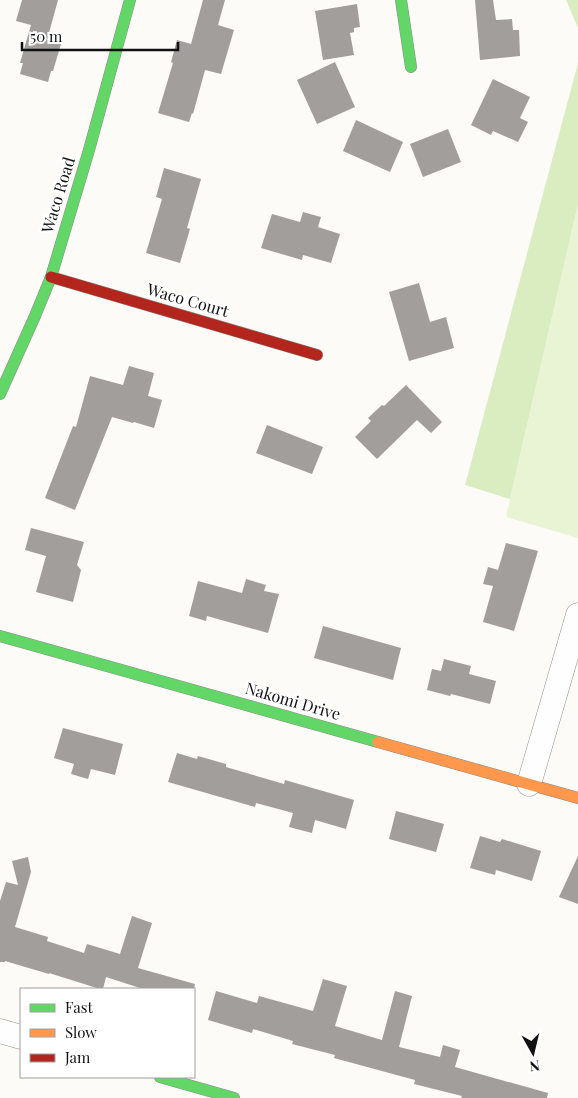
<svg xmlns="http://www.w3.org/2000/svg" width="578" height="1098" font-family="'Playfair Display',serif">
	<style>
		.green { fill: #e9f4d4 }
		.forest { fill: #daedc1 }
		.building { fill: #a19e9b }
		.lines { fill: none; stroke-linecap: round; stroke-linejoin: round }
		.street-casing { stroke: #979695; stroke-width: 25 }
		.fast-casing { stroke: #8d8d8b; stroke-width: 12 }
		.slow-casing { stroke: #8d8d8b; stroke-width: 12 }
		.jam-casing { stroke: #8d8d8b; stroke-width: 12 }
		.street { stroke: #fffefe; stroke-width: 24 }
		.fast { stroke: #63d668; stroke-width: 11 }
		.slow { stroke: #ff974d; stroke-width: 11 }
		.jam { stroke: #b3261e; stroke-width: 11 }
		.labels { text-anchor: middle; stroke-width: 5; stroke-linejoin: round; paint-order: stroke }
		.street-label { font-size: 16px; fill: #111; stroke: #fff }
	</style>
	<rect width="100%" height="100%" fill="#fcfbf7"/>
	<path class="green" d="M578,204V538L506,517Z"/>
	<g class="forest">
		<path d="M566,0H578V28Z"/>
		<path d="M578,63V204L510,499L465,485Z"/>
	</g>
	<g class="building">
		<path d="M22,0H58L47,40L61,44L53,71H51L48,82L20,74L23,63H20L31,25L16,21Z"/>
		<path d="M203,0H225L218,25L234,30L221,74L205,70L193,114L192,113L189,122L158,113L173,63L171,62L177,40L191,44Z"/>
		<path d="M475,0H493L496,20L512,19L513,30H519L520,56L480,60Z"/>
		<path d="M357,4L360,27L354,28V32L350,33L354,55L323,60L315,11Z"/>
		<path d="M335,62L355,107L317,124L297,80Z"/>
		<path d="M493,79L530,97L520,118L528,122L518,142L493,131L491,135L471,125Z"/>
		<path d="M356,120L403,142L390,172L343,151Z"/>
		<path d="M448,129L461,162L423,177L410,144Z"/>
		<path d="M164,168L201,179L187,228L190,229L180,263L146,253L162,199L156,197Z"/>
		<path d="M303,212L321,217L318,227L340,234L331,263L303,255L302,260L261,248L272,214L300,222Z"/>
		<path d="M419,283L430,322L446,317L454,348L409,361L389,292Z"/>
		<path d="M129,366L154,373L148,396L162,400L154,428L134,422L133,423L112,417L75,510L45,498L73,426L76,427L90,376L123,385Z"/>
		<path d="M406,385L442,422L431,433L417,420L377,459L355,437L371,421L368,418L382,405L384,406Z"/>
		<path d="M267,425L323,447L312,474L256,453Z"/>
		<path d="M31,528L84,542L77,565L81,570L73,602L36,592L46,556L25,550Z"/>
		<path d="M506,543L538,551L514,631L483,622L493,586L483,584L488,567L498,570Z"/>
		<path d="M246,579L266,585L264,591L279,594L268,633L207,616L206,621L189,616L198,581L242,593Z"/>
		<path d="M323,626L401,648L393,680L314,658Z"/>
		<path d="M444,659L471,666L469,674L496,681L490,704L451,694L450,696L427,690L432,669L441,671Z"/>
		<path d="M63,728L123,744L115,775L91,769L88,779L71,774L74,764L54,758Z"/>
		<path d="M177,753L197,759L198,756L226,764V767L284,784L285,780L354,800L346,829L315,820L312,833L289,827L293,813L256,803L255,807L168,782Z"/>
		<path d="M396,811L444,824L436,852L389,839Z"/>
		<path d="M480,836L500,842L502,839L541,851L532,881L496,870L495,875L470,868Z"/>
		<path d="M578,856V904L559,897Z"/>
		<path d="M28,857L31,872L15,927L48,937L47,941L84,953L87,944L120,954L132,916L152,923L138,968L195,984L194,989H143L106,977L103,989H100L49,973V974L5,961V962H0V901L6,882L18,885L12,861Z"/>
		<path d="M323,979L347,986L335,1026L382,1040L395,991L412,996L399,1047L440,1057L443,1045L460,1050L455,1067L548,1093L547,1098H461L462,1096L414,1084L415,1080L334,1058L335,1055L292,1044L293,1041L253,1029L252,1033L208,1020L216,991L257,1003L259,996L313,1011Z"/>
	</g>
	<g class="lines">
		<g class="street-casing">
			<g id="street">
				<path d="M529,784L578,615"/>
				<path d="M0,1031L21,1037"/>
			</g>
		</g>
		<g class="fast-casing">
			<g id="fast">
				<path d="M401,0L411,67"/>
				<path d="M0,394L35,316L51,277L89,150L130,0"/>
				<path d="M0,636L378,742"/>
				<path d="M160,1077L234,1098"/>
			</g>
		</g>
		<g class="slow-casing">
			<path id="slow" d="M378,742L578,798"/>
		</g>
		<g class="jam-casing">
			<path id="jam" d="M51,277L317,355"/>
		</g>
		<use href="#street" class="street"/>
		<use href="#fast" class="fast"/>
		<use href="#slow" class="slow"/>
		<use href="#jam" class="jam"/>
	</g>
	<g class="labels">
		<g class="street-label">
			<text transform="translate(58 195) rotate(-73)" y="6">Waco Road</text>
			<text transform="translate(188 300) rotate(16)" y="6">Waco Court</text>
			<text transform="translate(293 701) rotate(16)" y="6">Nakomi Drive</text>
		</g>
	</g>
	<rect x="20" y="988" width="175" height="90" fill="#ffffff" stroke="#a0a0a0"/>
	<rect x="30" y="1004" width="25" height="8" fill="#63d668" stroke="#a0a0a0"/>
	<text x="65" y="1013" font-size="15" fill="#111111">Fast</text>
	<rect x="30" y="1029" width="25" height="8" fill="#ff974d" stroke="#a0a0a0"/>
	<text x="65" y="1038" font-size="15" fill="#111111">Slow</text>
	<rect x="30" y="1054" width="25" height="8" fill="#b3261e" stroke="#a0a0a0"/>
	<text x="65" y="1063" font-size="15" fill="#111111">Jam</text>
	<g transform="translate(533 1053) rotate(172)" stroke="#ffffff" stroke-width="4" paint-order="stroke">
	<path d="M0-4L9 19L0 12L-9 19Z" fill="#111111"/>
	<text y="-8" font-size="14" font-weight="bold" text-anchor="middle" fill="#111111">N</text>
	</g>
	<path d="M22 42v8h156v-8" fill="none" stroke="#111111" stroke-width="2.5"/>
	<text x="30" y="42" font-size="15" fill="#111111" stroke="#ffffff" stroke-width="4" paint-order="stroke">50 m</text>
</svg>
